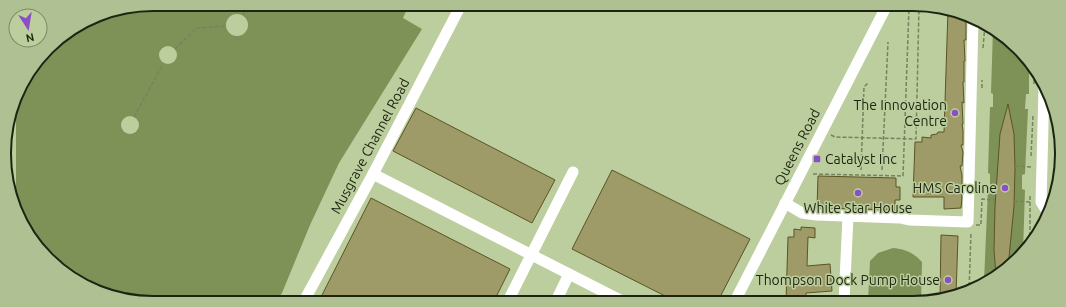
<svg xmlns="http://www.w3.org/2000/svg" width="1066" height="307" font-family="Ubuntu,sans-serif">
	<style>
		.water { fill: #7e9257 }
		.pier { fill: #bcce9d }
		.building { fill: #9f9b68; stroke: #595524 }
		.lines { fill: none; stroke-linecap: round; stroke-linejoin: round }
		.path { stroke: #76835f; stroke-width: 1.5; stroke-dasharray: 4 2; stroke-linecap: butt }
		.minor { stroke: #fff; stroke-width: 11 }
		.poi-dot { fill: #8a4fc5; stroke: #bcce9d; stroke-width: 1.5 }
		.labels { text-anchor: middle; stroke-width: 3; stroke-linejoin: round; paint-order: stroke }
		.poi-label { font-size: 14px; fill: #1d2411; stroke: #bcce9d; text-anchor: end }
		.street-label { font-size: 14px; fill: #1d2411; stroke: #bcce9d }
		.rim { fill: none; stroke: #1d2411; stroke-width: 2 }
	</style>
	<rect width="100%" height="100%" fill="#bcce9d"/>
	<g class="water">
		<path d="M154,4L409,5L403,18L422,29L339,163L310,225L282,293L277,300H125L79,283L35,244L16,206V98L20,87L55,41L97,15Z"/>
		<path d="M993,28L1029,63V94H1026L1025,109H1028L1025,174L1022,175V189L1025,190L1023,252L1011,266L984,282L988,188H990V174L988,173L990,107H993V94L991,93Z"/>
		<path d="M893,248C905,249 914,253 922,262L921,302H868L870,261L878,253Z"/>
	</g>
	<g class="pier">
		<circle cx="237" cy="25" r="11"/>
		<circle cx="168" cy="55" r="9"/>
		<circle cx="130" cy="125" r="9"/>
	</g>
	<g class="building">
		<path d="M948,10L965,16L966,22V40H964L965,61H964V82H963L964,103L962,102L963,124H962L963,131V145H961L963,152L962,166H960L962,175V188H960L962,197L961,208L944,209V197H913L915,142H922V137L931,138V135L937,134L938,132H944Z"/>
		<path d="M1008,104L1014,134L1015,169L1014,206L1008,268L996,275L994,250L995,206L1000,134Z"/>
		<path d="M416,108L555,180L532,223L393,151Z"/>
		<path d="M612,170L750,239L718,301H675L572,249Z"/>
		<path d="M818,176L896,178V187H900V200H895V210L817,208Z"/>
		<path d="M371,198L510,269L494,301H319Z"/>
		<path d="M801,227L815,228V238L808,237L807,266L830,264L832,291L806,293L805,302L786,301L788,237H794V229L801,230Z"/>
		<path d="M941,235L958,236L956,295L940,300Z"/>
	</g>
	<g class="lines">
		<g class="path">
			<path d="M243,15L248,4"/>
			<path d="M983,48L985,25"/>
			<path d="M175,49L197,28L226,26"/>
			<path d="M1034,84V68"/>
			<path d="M982,88V80"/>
			<path d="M134,117L163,64"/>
			<path d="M831,135L835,137L916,139L919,7"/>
			<path d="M1031,156L1033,116"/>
			<path d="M1015,166L1033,167"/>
			<path d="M861,170L864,87L868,83"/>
			<path d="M882,170L888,42"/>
			<path d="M813,174L903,176L909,7"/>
			<path d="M1014,201L1031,202"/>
			<path d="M976,225H981V223L982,199L995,200"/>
			<path d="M1030,242V194"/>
			<path d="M969,292L971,232"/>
		</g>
		<g class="minor">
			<path d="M1044,87L1041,202L1048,213"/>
			<path d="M373,174L622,301"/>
			<path d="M785,203L802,213L816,215L900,218L909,220L968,222L973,20"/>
			<path d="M304,301L373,174L461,5"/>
			<path d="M508,301L573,172"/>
			<path d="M556,301L569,274"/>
			<path d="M735,301L886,7"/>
			<path d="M844,302L848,216"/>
		</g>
	</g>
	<g class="poi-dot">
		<circle cx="955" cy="113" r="4"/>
		<rect x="813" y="155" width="8" height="8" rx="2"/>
		<circle cx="1005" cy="188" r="4"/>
		<circle cx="858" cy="193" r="4"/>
		<circle cx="948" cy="280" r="4"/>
	</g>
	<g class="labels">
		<g class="poi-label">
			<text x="947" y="110">The Innovation<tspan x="947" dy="16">Centre</tspan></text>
			<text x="825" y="164" text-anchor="start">Catalyst Inc</text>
			<text x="997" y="193">HMS Caroline</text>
			<text x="858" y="213" text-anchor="middle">White Star House</text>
			<text x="940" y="285">Thompson Dock Pump House</text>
		</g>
		<g class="street-label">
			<text transform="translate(370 146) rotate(-62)" y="5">Musgrave Channel Road</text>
			<text transform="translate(797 147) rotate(-63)" y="5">Queens Road</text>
		</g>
	</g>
	<path d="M0 0H1066V307H0ZM153 11H913A142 142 0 0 1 1055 153V154A142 142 0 0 1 913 296H153A142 142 0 0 1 11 154V153A142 142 0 0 1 153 11Z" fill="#afc092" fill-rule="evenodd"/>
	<path class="rim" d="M153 11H913A142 142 0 0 1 1055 153V154A142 142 0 0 1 913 296H153A142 142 0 0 1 11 154V153A142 142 0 0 1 153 11Z"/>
	<g transform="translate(28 28) rotate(168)"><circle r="19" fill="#bcce9d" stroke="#7c8a65"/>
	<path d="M0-3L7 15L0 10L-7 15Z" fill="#8a4fc5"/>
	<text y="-6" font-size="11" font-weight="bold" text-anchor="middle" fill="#1d2411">N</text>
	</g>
</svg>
